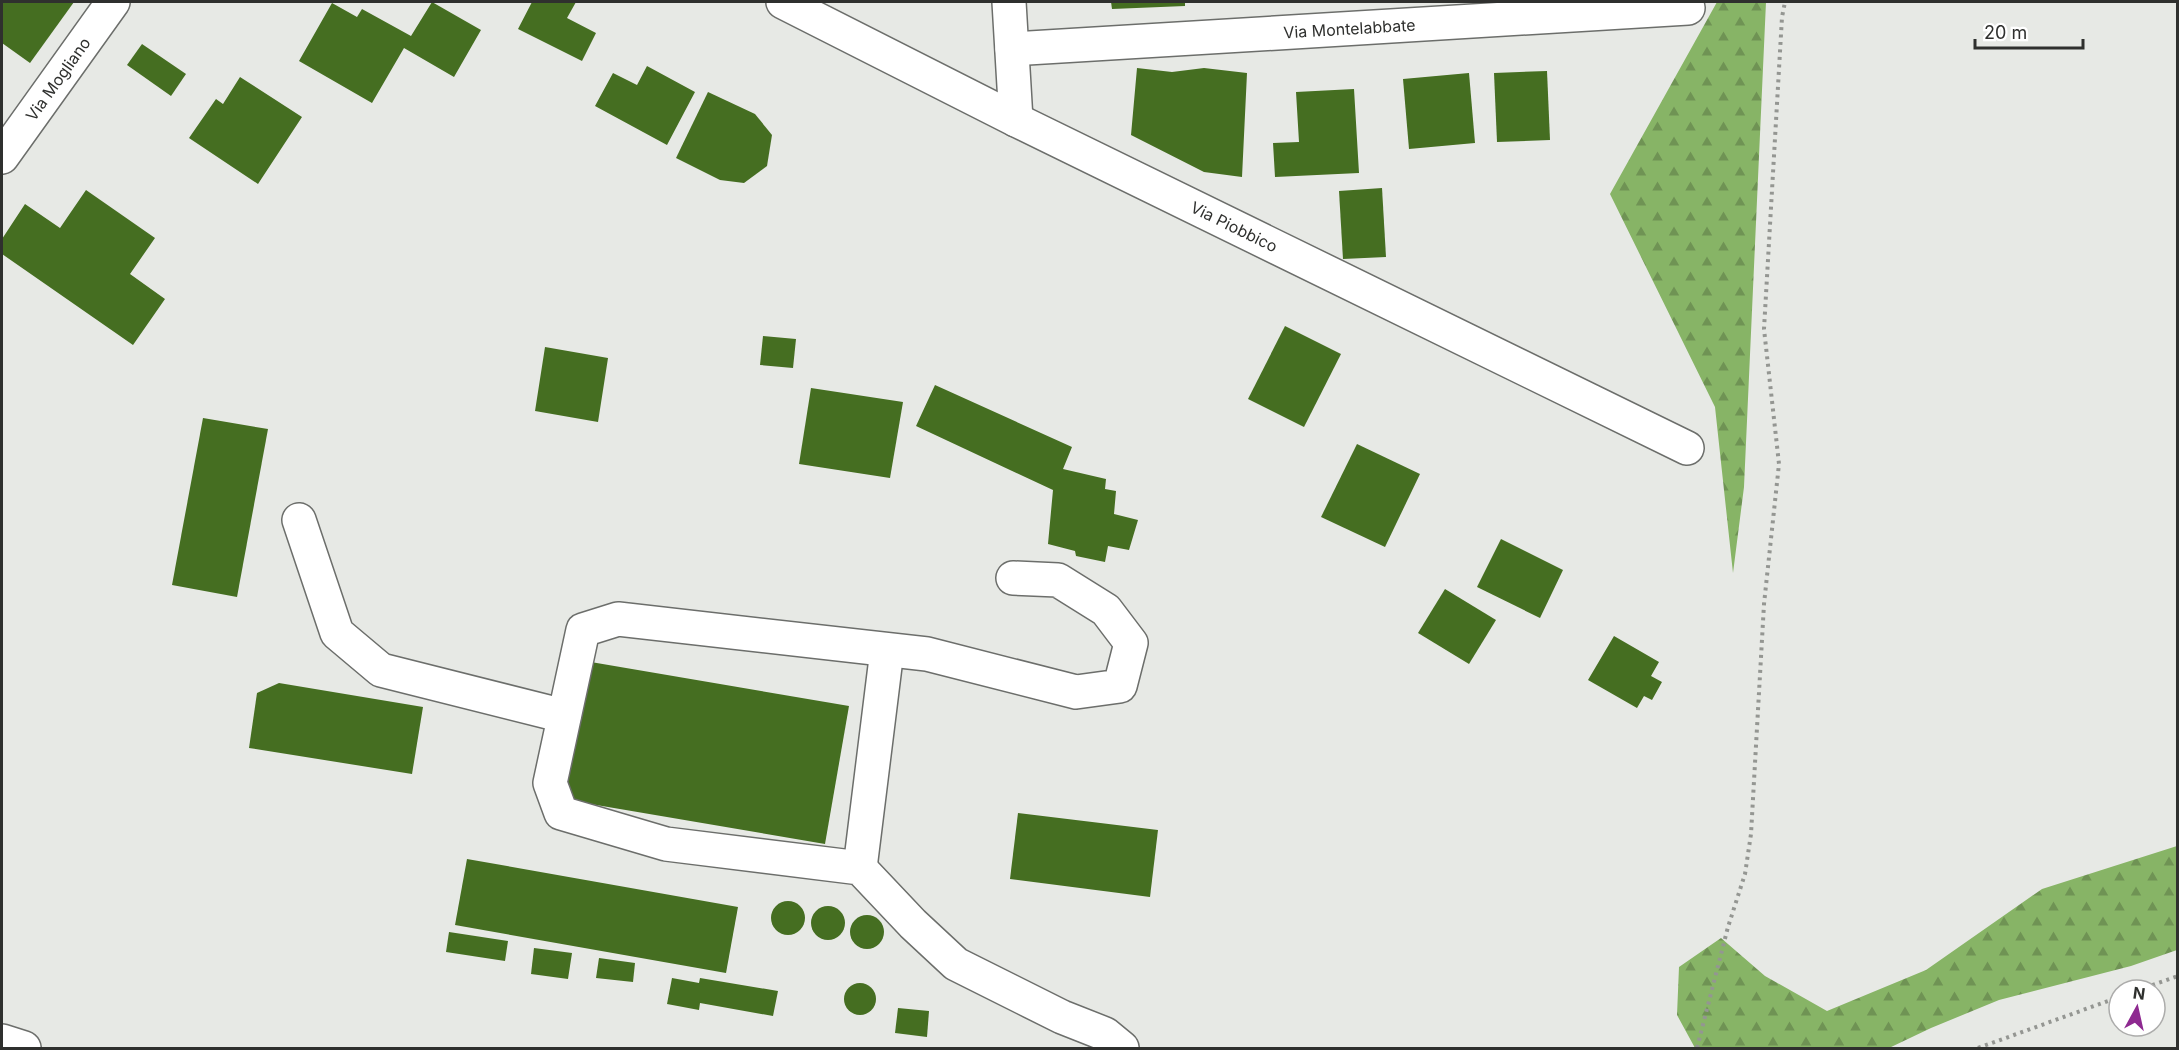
<svg xmlns="http://www.w3.org/2000/svg" width="2179" height="1050" font-family="Inter,sans-serif">
	<style>
		.forest { fill: url(#forest-firs) }
		.building { fill: #456e21 }
		.lines { fill: none; stroke-linecap: round; stroke-linejoin: round }
		.minor-casing { stroke: #6c6e6b; stroke-width: 36 }
		.path { stroke: #949692; stroke-width: 4; stroke-dasharray: 3 4.5; stroke-linecap: butt }
		.minor { stroke: #fff; stroke-width: 33 }
		.labels { text-anchor: middle; stroke-width: 6; stroke-linejoin: round; paint-order: stroke }
		.street-label { font-size: 16px; fill: #2f302e; stroke: #fff }
	</style>
	<defs>
		<pattern id="forest-firs" width="22" height="20" patternUnits="userSpaceOnUse" patternTransform="scale(1.5)"><rect width="22" height="20" fill="#87b466"/><path d="M5 1l3.5 6h-7zM16 11l3.5 6h-7z" fill="#6f9354"/></pattern>
	</defs>
	<rect width="100%" height="100%" fill="#e7e9e5"/>
	<g class="forest">
		<path d="M1717,2H1766L1744,487L1733,573L1715,407L1610,194Z"/>
		<path d="M2177,846V950L2131,966L1999,1000L1931,1028L1889,1048H1695L1677,1015L1679,967L1721,938L1765,976L1827,1011L1926,970L2042,889Z"/>
	</g>
	<g class="building">
		<path d="M2,2H74L30,63L2,43Z"/>
		<path d="M432,2L481,30L454,77L404,48L372,103L299,61L332,3L357,17L362,9L411,36Z"/>
		<path d="M532,2H576L567,18L596,33L582,61L518,29Z"/>
		<path d="M1111,2H1185V6L1112,9Z"/>
		<path d="M142,44L186,74L171,96L127,65Z"/>
		<path d="M647,66L695,92L667,145L595,106L613,73L637,85Z"/>
		<path d="M1137,68L1172,72L1204,68L1247,73L1242,177L1204,172L1131,135Z"/>
		<path d="M1547,71L1550,140L1497,142L1494,73Z"/>
		<path d="M1469,73L1475,143L1409,149L1403,79Z"/>
		<path d="M240,77L302,117L258,184L189,138L216,99L223,104Z"/>
		<path d="M1354,89L1359,173L1275,177L1273,143L1299,142L1296,92Z"/>
		<path d="M708,92L755,114L772,135L767,166L744,183L720,180L676,158Z"/>
		<path d="M1382,188L1386,257L1343,259L1339,191Z"/>
		<path d="M86,190L155,238L130,274L165,299L133,345L2,254V239L25,204L60,228Z"/>
		<path d="M1285,326L1341,354L1304,427L1248,399Z"/>
		<path d="M763,336L796,339L793,368L760,365Z"/>
		<path d="M545,347L608,358L598,422L535,411Z"/>
		<path d="M935,385L1072,447L1063,469L1106,479L1105,489L1116,491L1114,514L1138,520L1129,550L1108,546L1105,562L1076,556L1075,551L1048,544L1053,490L916,426Z"/>
		<path d="M811,388L903,402L890,478L799,464Z"/>
		<path d="M203,418L268,429L237,597L172,585Z"/>
		<path d="M1357,444L1420,474L1385,547L1321,517Z"/>
		<path d="M1501,539L1563,570L1540,618L1477,587Z"/>
		<path d="M1445,589L1496,620L1469,664L1418,633Z"/>
		<path d="M1614,636L1659,662L1651,676L1662,682L1652,700L1644,696L1637,708L1588,680Z"/>
		<path d="M585,661L849,706L825,844L561,799Z"/>
		<path d="M279,683L423,707L412,774L249,748L257,693Z"/>
		<path d="M1018,813L1158,830L1150,897L1010,879Z"/>
		<path d="M467,859L738,907L726,973L455,925Z"/>
		<circle cx="788" cy="918" r="17"/>
		<circle cx="828" cy="923" r="17"/>
		<circle cx="867" cy="932" r="17"/>
		<path d="M449,932L508,941L505,961L446,952Z"/>
		<path d="M534,948L572,953L568,979L531,974Z"/>
		<path d="M599,958L635,963L633,982L596,978Z"/>
		<path d="M672,978L699,983L700,978L778,991L773,1016L700,1003L699,1010L667,1004Z"/>
		<circle cx="860" cy="999" r="16"/>
		<path d="M898,1008L929,1011L927,1037L895,1033Z"/>
	</g>
	<g class="lines">
		<g class="minor-casing">
			<g id="minor">
				<path id="s1" d="M783,2L1016,120L1687,448"/>
				<path d="M1009,2L1016,120"/>
				<path id="s2" d="M1012,49L1688,8"/>
				<path id="s3" d="M2,157L113,2"/>
				<path d="M299,520L337,633L381,670L564,716"/>
				<path d="M1013,578L1058,580L1106,610L1131,643L1120,686L1076,692L927,654L618,619L583,630L550,783L561,813L666,844L860,868L913,924L956,964L1062,1017L1105,1034L1122,1048"/>
				<path d="M860,868L887,650"/>
				<path d="M2,1041L24,1048"/>
			</g>
		</g>
		<g class="path">
			<path d="M2138,990L2178,976"/>
			<path d="M1697,1048L1728,927L1745,874L1751,834L1764,604L1779,464L1764,329L1782,17L1785,2"/>
			<path d="M1978,1048L2119,997"/>
		</g>
		<use href="#minor" class="minor"/>
	</g>
	<g class="labels">
		<g class="street-label">
			<text dy="6" stroke="none"><textPath href="#s2" startOffset="338">Via Montelabbate</textPath></text>
			<text dy="6" stroke="none"><textPath href="#s3" startOffset="96">Via Mogliano</textPath></text>
			<text dy="6" stroke="none"><textPath href="#s1" startOffset="504">Via Piobbico</textPath></text>
		</g>
	</g>
	<rect width="2179" height="1050" fill="none" stroke="#2f302e" stroke-width="6"/>
	<g transform="translate(2137 1008) rotate(8)"><circle r="28" fill="#ffffff" stroke="#acacab" stroke-width="1.5"/>
	<path d="M0-4.5L10 22L0 15L-10 22Z" fill="#8e2990"/>
	<text y="-9" font-size="16" font-weight="bold" text-anchor="middle" fill="#2f302e">N</text>
	</g>
	<path d="M1975 39v9h108v-9" fill="none" stroke="#2f302e" stroke-width="3"/>
	<text x="1984" y="39" font-size="18" fill="#2f302e" stroke="#ffffff" stroke-width="4.5" paint-order="stroke">20 m</text>
</svg>
